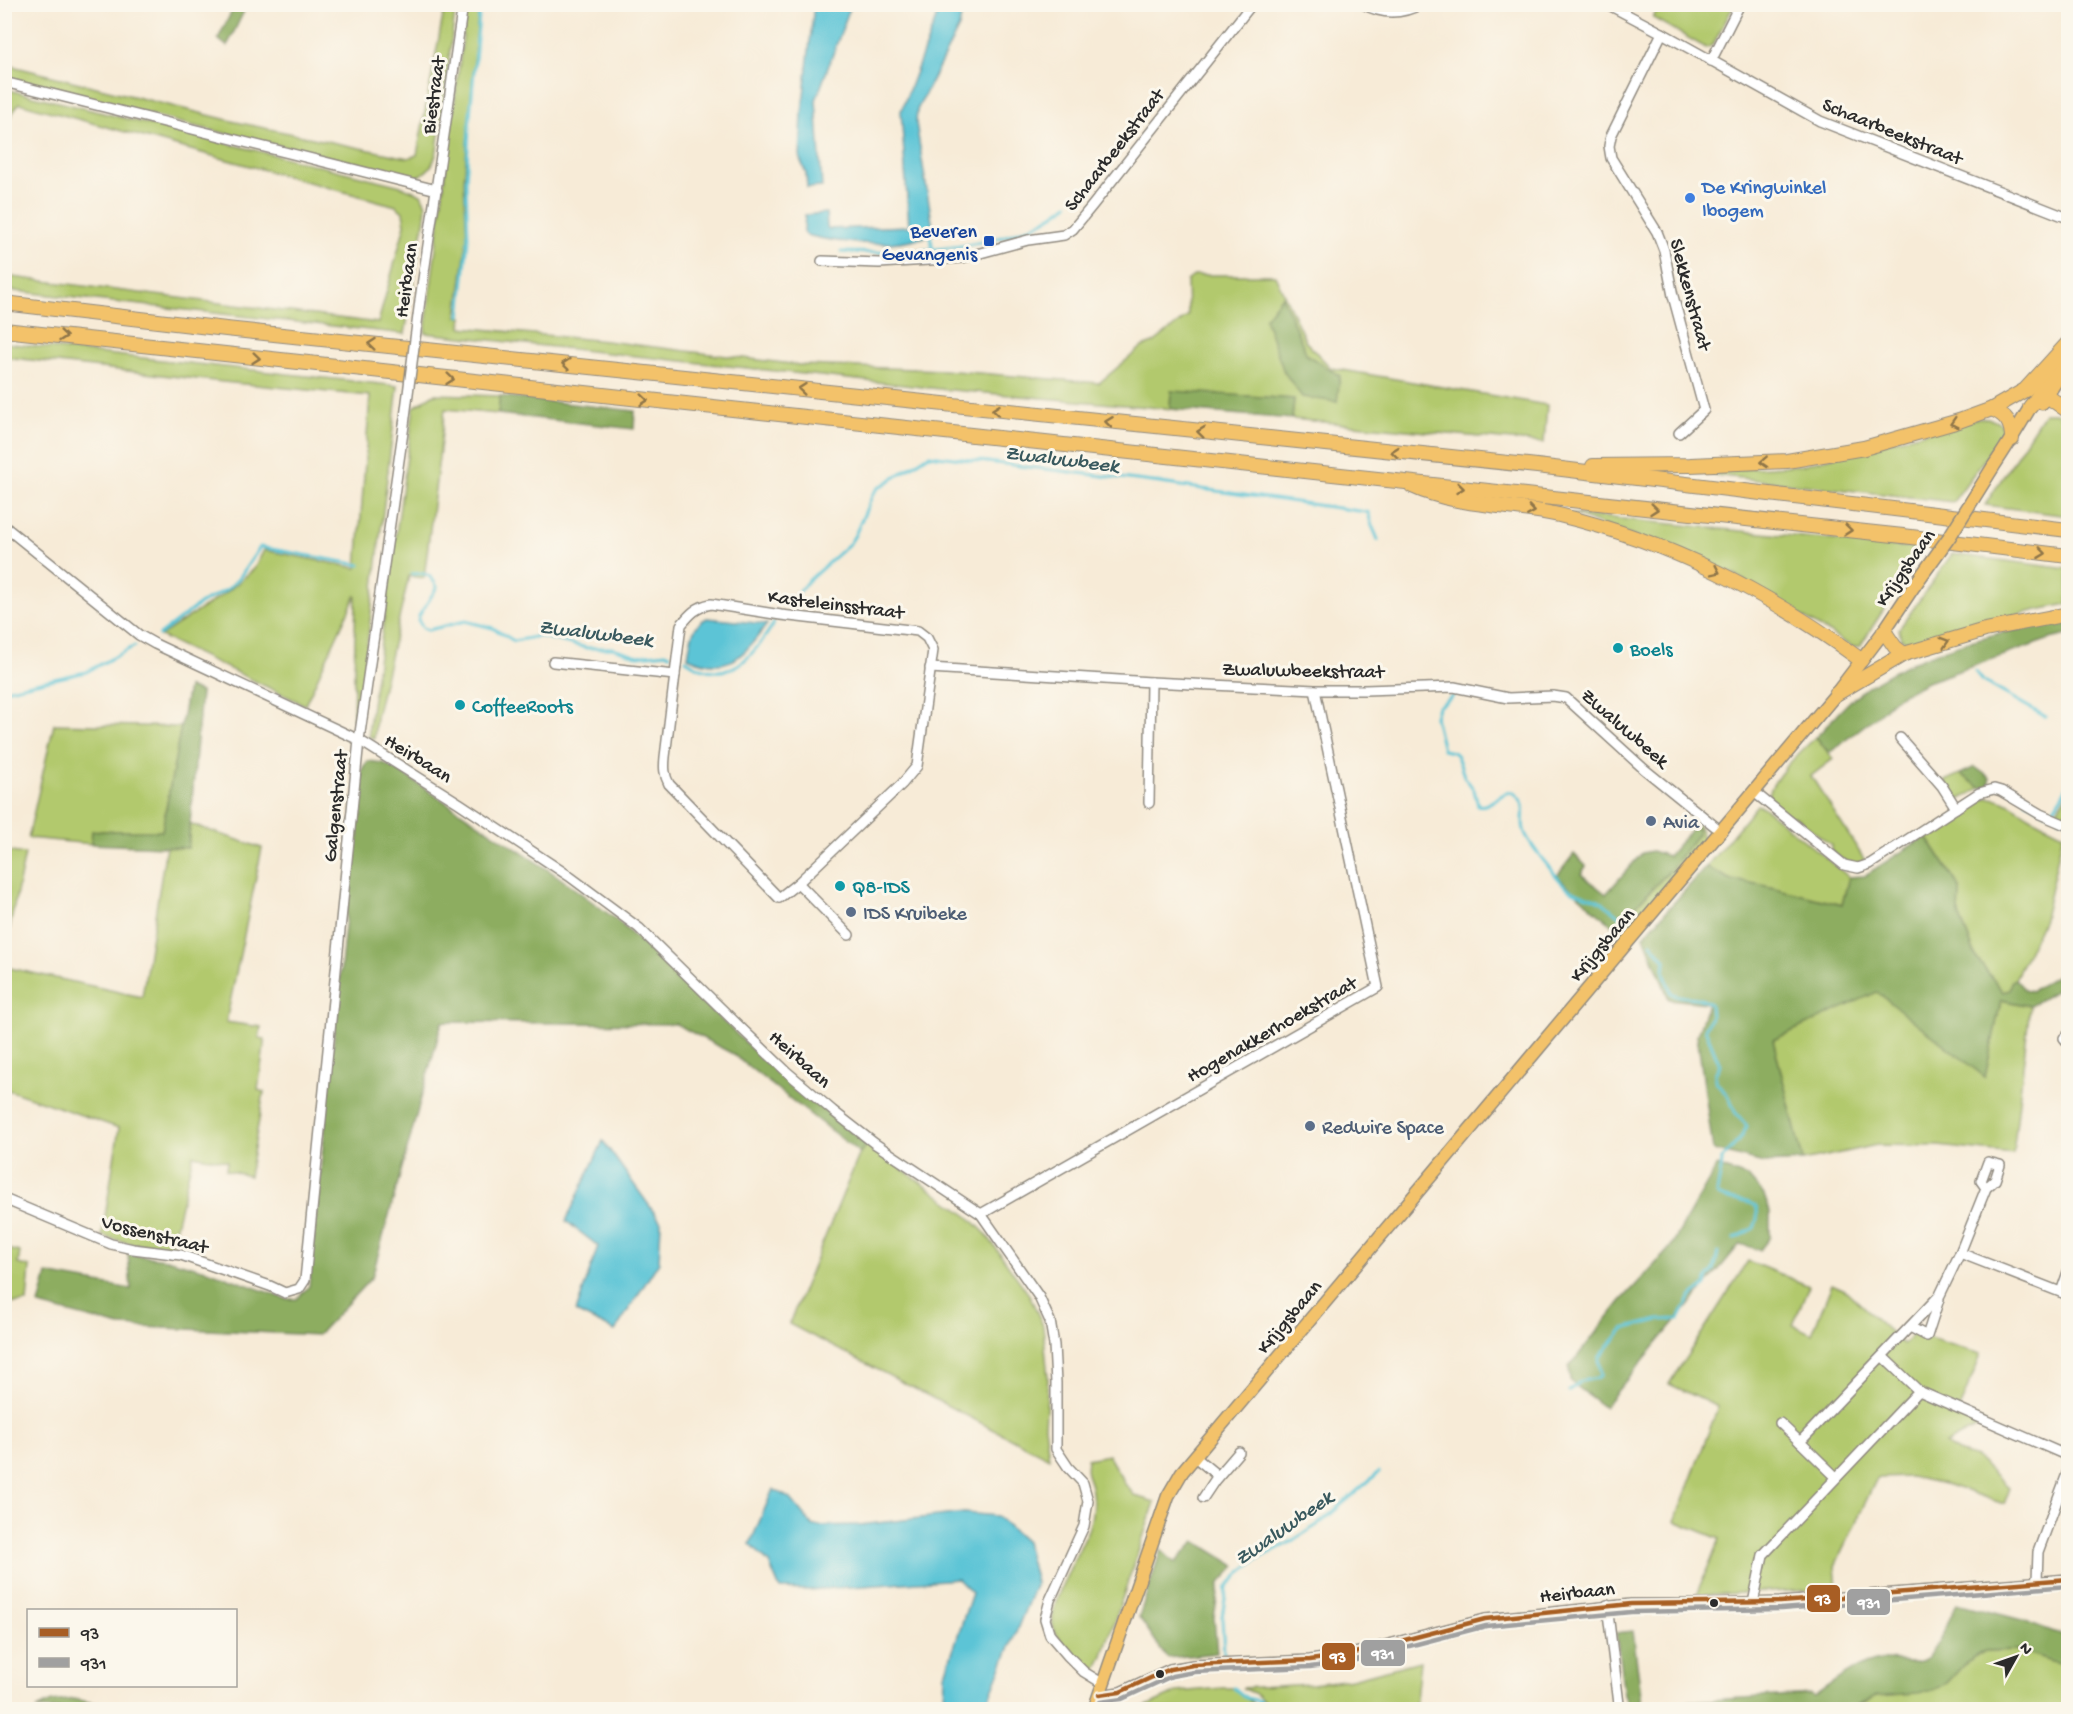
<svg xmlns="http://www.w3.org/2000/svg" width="2073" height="1714" font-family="'Gochi Hand',sans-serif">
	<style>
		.green { fill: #b2c96d; stroke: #6e7a4c; stroke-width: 1.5 }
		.forest { fill: #8dad60; stroke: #5c6c46; stroke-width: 1.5 }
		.water { fill: #5bc4d6; stroke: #437880; stroke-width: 1.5 }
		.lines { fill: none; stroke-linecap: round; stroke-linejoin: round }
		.stream { stroke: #5bc4d6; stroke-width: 3 }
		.minor-casing { stroke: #918b81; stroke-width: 12 }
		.major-casing { stroke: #918b81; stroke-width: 15 }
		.highway-casing { stroke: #918b81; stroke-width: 16 }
		.minor { stroke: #fff; stroke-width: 9 }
		.major { stroke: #f3c26a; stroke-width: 12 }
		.highway { stroke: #f3c26a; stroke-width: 14 }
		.minor-bridge-casing { stroke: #918b81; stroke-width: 12; stroke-linecap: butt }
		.major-bridge-casing { stroke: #918b81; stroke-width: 15; stroke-linecap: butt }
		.minor-bridge { stroke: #fff; stroke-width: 9 }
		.major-bridge { stroke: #f3c26a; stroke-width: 12 }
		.bus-1-casing { stroke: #fbf7ec; stroke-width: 9 }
		.bus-2-casing { stroke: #fbf7ec; stroke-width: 9 }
		.bus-1 { stroke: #a85e24; stroke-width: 4.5 }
		.bus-2 { stroke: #a0a0a0; stroke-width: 4.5 }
		.oneway { stroke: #8f764a }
		.shop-dot { fill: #3f7fe0; stroke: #fbf7ec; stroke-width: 2 }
		.transit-dot { fill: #1a4fb4; stroke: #fbf7ec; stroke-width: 2 }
		.culture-dot { fill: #0f9aa8; stroke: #fbf7ec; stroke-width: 2 }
		.service-dot { fill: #5c6f8a; stroke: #fbf7ec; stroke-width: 2 }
		.bus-dot { fill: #2b2b2b; stroke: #fbf7ec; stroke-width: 2 }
		.labels { text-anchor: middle; stroke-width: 6; stroke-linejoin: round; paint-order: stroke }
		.street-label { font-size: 20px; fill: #2b2b2b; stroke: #fbf7ec }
		.shop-label { font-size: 20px; fill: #366cbe; stroke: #fbf7ec; text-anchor: start }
		.transit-label { font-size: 20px; fill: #164399; stroke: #fbf7ec; text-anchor: end }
		.culture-label { font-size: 20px; fill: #0d838f; stroke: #fbf7ec; text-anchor: start }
		.service-label { font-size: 20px; fill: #4e5e75; stroke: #fbf7ec; text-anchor: start }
		.water-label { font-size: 21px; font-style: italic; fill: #39595e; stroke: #fbf7ec }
		.line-badge { stroke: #fbf7ec; stroke-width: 2 }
		.badge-label { font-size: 16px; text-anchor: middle; font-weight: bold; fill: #fff }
	</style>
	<rect width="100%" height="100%" fill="#fbf7ec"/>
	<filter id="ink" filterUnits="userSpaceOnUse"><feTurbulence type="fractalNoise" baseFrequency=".0167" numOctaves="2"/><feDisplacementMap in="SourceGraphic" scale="12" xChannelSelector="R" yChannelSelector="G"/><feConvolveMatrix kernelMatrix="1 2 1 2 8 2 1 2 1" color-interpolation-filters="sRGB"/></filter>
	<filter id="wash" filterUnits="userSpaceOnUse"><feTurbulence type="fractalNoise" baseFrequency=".008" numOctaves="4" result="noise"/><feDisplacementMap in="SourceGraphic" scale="24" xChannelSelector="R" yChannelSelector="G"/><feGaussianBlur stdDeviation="1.35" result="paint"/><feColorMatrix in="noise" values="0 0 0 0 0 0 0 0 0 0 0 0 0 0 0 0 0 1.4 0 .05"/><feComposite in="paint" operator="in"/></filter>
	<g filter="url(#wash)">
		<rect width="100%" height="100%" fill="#f7ebd7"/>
		<g class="green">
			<path d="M1660,4H1734V5L1713,45L1706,48L1653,18Z"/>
			<path d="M445,5H456L437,150C434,164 430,171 416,177L194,126L5,78L4,64L236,122L408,158L417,155Z"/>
			<path d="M467,5H479L464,181L467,239L457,316L462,317L461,327L606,341L800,365L943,370L1099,383L1142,347L1153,343L1188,316L1187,281L1195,275H1275L1306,342L1331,368L1547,405L1544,443L1292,419L1294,399L1171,392L1170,409L940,389L425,333Z"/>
			<path d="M5,89L401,186L421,194L426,205L425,217L405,334L5,290V276L378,323L405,225L403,212L396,206L19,103L5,125Z"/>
			<path d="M5,343L398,386L358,722L353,720L356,595L305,705L160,636L227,592L254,569L264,550L357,568L370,396L223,382L5,357Z"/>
			<path d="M434,394L500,396L498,414L445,409L424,578L409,576L376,717L374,739L369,736V726L414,407Z"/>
			<path d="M2044,413H2056L2068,422V516L1985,505Z"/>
			<path d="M1988,418L2001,424L2003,434L1953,502L1687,472L1802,465L1974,419Z"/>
			<path d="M1572,514L1923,549L1860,646L1852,647L1730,572Z"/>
			<path d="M1952,554L2068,569V604C2016,613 1965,628 1914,645L1901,639L1899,629Z"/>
			<path d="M54,724L181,727L162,832L92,831L91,844L28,838Z"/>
			<path d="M1816,737L1833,759L1811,776L1866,862C1851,867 1842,860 1831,851V845L1796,817H1789L1768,799C1770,779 1801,751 1816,737Z"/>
			<path d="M1960,774L1981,788L1957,801L1944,781Z"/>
			<path d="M2068,792V816L2055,813Z"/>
			<path d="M1987,798C2004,797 2015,808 2029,816C2040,823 2052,828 2063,834L2044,919L2015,979L2011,982L2010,990L2003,992L1977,959L1959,915L1960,888L1926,836L1973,804Z"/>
			<path d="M1757,805L1763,807L1849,877L1842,905L1762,885L1731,880L1706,867Z"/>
			<path d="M190,824L262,848L226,1022L261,1027L259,1038L265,1039L258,1090L264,1092L249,1176L226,1170L227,1161L193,1155L171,1247L132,1244L102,1236L119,1128L5,1089V967L142,997L166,847L188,848Z"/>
			<path d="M1698,824L1704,840L1624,937L1615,928L1670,870L1697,828L1693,827Z"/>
			<path d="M5,851L25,854L5,950L4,851Z"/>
			<path d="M1877,991L1985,1077L2001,1000L2030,1006L2013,1154L1938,1146L1877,1145L1803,1161L1773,1040Z"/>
			<path d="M867,1144L969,1217L986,1234L1030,1296L1043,1326L1048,1378L1045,1426L1049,1458L789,1324L860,1153Z"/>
			<path d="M4,1248L20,1252L18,1264L30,1267L27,1302L5,1304Z"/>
			<path d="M1748,1261L1809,1286L1793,1325L1812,1334L1832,1284L1845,1290L1903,1344L1914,1333L1981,1354L1958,1412L1984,1423L1945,1444L1958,1452L1976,1458L2010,1488L2004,1504L1949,1485L1911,1477L1877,1478L1835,1566L1837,1589L1696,1595L1720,1539L1675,1521L1718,1407L1669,1384Z"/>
			<path d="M1108,1455L1125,1484L1135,1496L1155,1502L1102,1658L1096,1670H1092L1086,1668C1076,1656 1060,1644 1054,1629C1044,1610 1082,1549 1089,1527C1093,1514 1094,1499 1091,1486C1087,1472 1085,1476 1087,1459Z"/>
			<path d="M2019,1650L2068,1666V1709L1848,1710L1877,1696L1947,1683L1966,1662L1984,1651Z"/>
			<path d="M1420,1661L1415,1709H1263L1264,1702L1256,1694L1242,1688L1312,1684L1352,1679Z"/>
			<path d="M1223,1688H1234L1255,1705V1709H1140L1177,1692Z"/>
		</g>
		<g class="forest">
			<path d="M235,5H247L227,46L218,39Z"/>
			<path d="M1282,296L1307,355L1340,376L1337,402L1302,397L1284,372L1265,318Z"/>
			<path d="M1171,391L1294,399L1292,419L1170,409Z"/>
			<path d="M500,396L635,411L634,429L498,414Z"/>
			<path d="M2068,619V635L2050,639L1927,682L1895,698L1879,714L1829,753L1816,737C1830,723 1843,706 1858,694C1913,651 2000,631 2068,619Z"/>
			<path d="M188,687L201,692L188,848L91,844L92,831H162Z"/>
			<path d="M368,761L383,763L397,770L556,875L618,921L771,1067L867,1144L860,1153L731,1053L676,1024L442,1022L372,1277L318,1335L120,1326L39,1305L47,1274L131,1289L128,1254L166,1259L210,1271L286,1299H297L309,1286L360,777L363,767Z"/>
			<path d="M1975,767L1990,778V786L1981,788L1960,774Z"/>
			<path d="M1693,827L1697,828L1698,834L1670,870L1615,928L1557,876L1574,854L1586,866L1581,874L1606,894L1642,853L1652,851L1668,856Z"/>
			<path d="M1926,836L1960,888L1959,915L1977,959L2003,992L2010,990L2011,982L2015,979L2024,989L2032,991L2068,968V983L2030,1006L2001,1000L1985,1077L1877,992L1773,1040L1803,1161L1764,1163L1713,1150L1697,1035L1708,1003L1669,999L1644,936L1706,867L1731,880L1762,885L1842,905L1849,877L1864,876Z"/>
			<path d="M1717,1166L1749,1178L1764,1195L1770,1212V1237L1760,1250L1740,1244L1604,1407L1570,1381L1569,1367L1620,1302L1670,1248Z"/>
			<path d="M1195,1541L1236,1566L1220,1583L1214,1617L1217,1653L1167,1658L1139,1617L1161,1550L1175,1563Z"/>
			<path d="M1957,1603L2022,1620L2068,1637V1666L2019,1650L1985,1651L1966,1662L1947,1683L1929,1692L1877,1696L1848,1709H1630L1624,1695L1616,1633L1633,1631L1642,1704L1811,1694L1814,1696C1834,1682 1858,1662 1883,1660C1901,1659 1918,1669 1931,1653C1941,1640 1950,1618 1957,1603Z"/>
			<path d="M74,1699L124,1709H36L52,1702Z"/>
		</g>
		<g class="water">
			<path d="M814,5H851L816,100L822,187L807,188L806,173L800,159L802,113Z"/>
			<path d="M907,5H948L962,11L959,27L917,110L916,123L934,234C895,248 846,245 806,235L804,231L805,215L826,213L827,227L829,229L909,226L901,111L937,16Z"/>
			<path d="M707,618L767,624C744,655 729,676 688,657C691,640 691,626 707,618Z"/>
			<path d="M603,1141L661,1222L659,1262L615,1331L576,1312L598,1246L566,1221Z"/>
			<path d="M773,1489L791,1499L813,1526L860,1525L964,1513L997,1516L1026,1542L1036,1583L987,1703C969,1711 962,1712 944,1703L945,1674L972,1593L958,1579L809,1590L780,1589L769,1563L750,1544Z"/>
		</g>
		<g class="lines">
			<g class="stream">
				<path d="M930,235L933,249"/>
				<path d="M841,252C909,254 1014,251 1068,204"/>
				<path d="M460,316L468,239L466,183L469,127L480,4"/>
				<path d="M412,574C425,572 431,574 437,587L419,616L418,620L423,628L428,630L465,621L493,628L514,641L539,636L587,648H613L638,656L666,653L670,655"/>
				<path d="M790,603L807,582L850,543L855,535L873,494L877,489L929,455L1153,482L1366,512L1369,513C1369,524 1375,530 1378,540"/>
				<path d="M159,635L201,603L228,589L239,578L260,547L360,565"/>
				<path d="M686,660C728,689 753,657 774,623"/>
				<path d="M1975,671L1983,681L2046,717"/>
				<path d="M4,690L86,672L135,646"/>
				<path d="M1453,696L1438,707L1435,717L1443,750L1453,752L1457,756L1464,776L1474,790L1478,805C1490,809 1505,786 1515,794C1530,805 1519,820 1525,833C1531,847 1548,866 1558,878C1573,897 1584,892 1602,902C1609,907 1616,914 1624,920"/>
				<path d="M2026,800L2046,812"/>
				<path d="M2050,814L2068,786"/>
				<path d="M2060,818L2068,820"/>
				<path d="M1651,943L1665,960L1664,972L1671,993C1684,1000 1698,994 1710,1004L1711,1017L1705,1029L1720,1065L1715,1074V1080L1730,1099L1735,1112L1747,1126L1740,1139L1722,1159C1722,1171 1718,1182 1717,1194C1732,1207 1769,1191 1754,1228L1734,1239"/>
				<path d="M1569,1391L1581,1381L1597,1378L1601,1375L1599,1358L1623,1329L1658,1320L1679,1319L1690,1298L1706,1285L1708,1277L1714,1270L1718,1252"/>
				<path d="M1224,1653L1222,1617L1227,1587L1241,1572L1259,1558L1287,1544L1319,1524L1379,1472"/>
				<path d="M1234,1688L1246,1698L1260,1701L1259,1710"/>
			</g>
		</g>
	</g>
	<g filter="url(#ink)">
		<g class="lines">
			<g class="minor-casing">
				<g id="minor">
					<path d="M1363,4C1383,15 1401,15 1421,4"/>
					<path d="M1607,4L1662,33L1820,121L2068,218"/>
					<path d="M1662,33L1611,136L1609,146L1611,158L1657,232L1664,250L1673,296L1704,410L1679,433"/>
					<path d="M1711,61L1740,4"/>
					<path d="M4,82L437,190"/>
					<path d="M822,261L879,263L962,258L1028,240L1064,235L1073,229L1092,206L1252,4"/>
					<path d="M420,300L463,4"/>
					<path d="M4,526L139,635L155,644L359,740L459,803L569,876L639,928L740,1027L787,1072L833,1111L874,1143L981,1214L1039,1297L1050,1321L1054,1345L1056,1383V1449L1068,1467L1083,1483L1088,1501L1084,1526L1050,1600L1045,1619L1050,1635L1068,1656L1084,1672L1102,1683"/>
					<path d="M711,604L781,615L918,631L927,638L933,650L917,766L902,784L798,883L779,898L669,784C664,775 664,767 665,757L681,625C690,614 696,607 711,604Z"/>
					<path d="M553,662L675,675"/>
					<path d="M930,668L1151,682L1315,690H1365L1454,687L1508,698L1553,696L1566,698L1644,769L1722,832"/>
					<path d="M1900,738L1942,786L1956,808"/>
					<path d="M1754,792L1844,865L1858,868L1870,864L1979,793L1994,789L2001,791L2040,814L2068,826"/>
					<path d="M1149,803L1151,682"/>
					<path d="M798,883L849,935"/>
					<path d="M2068,1035L2064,1038L2068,1043"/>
					<path d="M4,1199L111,1244L133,1249L181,1255L270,1286L285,1293L299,1289L305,1280L359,740L404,425"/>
					<path d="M981,1214L1378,987L1315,690"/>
					<path d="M1960,1253L2068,1295"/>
					<path d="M2061,1292L2068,1272"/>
					<path d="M1910,1327L1927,1336L1939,1299"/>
					<path d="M1919,1391L2068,1456"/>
					<path d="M1780,1423L1800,1442"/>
					<path d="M1195,1457L1218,1476"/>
					<path d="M1836,1477L1800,1442L1940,1295L1960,1253L1986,1188L1995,1180L2000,1165L1988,1162L1981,1181L1986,1188"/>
					<path d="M1203,1498L1215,1480L1239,1452"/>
					<path d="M2037,1581L2038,1552L2068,1471"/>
					<path d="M1753,1603L1763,1555L1919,1391L1883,1357"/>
					<path d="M1607,1605L1619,1704L1623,1710"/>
					<path d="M1099,1695L1120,1692L1170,1669L1193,1665L1310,1660L1347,1655L1485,1619L1631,1604H1705L1780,1602L2068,1579"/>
				</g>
			</g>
			<g class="major-casing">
				<g id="major">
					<path d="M2042,403L2068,363"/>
					<path d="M1993,467C2017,432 2037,394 2060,358"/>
					<path d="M1094,1710L1168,1496L1182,1472L1836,694L1884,631L1914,586"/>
				</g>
			</g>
			<g class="highway-casing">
				<g id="highway">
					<path d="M4,303L226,329L1537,466L2068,530"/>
					<path d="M4,330L1903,536L2068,556"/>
					<path d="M2030,407L2036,400L2047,396L2068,411"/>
					<path d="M1992,409C2006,415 2012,423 2012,439"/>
					<path d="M1593,466L1690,465L1787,461L1864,448L1959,421L1992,409L2025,390L2068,343"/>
					<path d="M1412,486C1457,507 1511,504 1559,515C1671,542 1768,592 1861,660"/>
					<path d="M1884,631L1895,647L1904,654"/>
					<path d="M1836,694L1904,654L1985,630L2068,614"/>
				</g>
			</g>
			<use href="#minor" class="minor"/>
			<use href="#major" class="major"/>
			<use href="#highway" class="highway"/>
			<g class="minor-bridge-casing">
				<path id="minor-bridge" d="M404,425L420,300"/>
			</g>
			<g class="major-bridge-casing">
				<path id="major-bridge" d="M1914,586L1950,536L1993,467"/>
			</g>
			<use href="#minor-bridge" class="minor-bridge"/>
			<use href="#major-bridge" class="major-bridge"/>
			<g class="bus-1-casing">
				<path id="bus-1" d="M1099,1695L1120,1692L1170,1669L1193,1665L1310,1660L1347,1655L1485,1619L1631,1604L1780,1602L2068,1579"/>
			</g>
			<g class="bus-2-casing">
				<path id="bus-2" d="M1100,1702L1122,1699L1172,1676L1194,1672L1310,1667L1348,1662L1486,1626L1631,1612L1781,1609L2068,1586"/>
			</g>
			<use href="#bus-1" class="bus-1"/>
			<use href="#bus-2" class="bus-2"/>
		</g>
		<defs><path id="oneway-chevron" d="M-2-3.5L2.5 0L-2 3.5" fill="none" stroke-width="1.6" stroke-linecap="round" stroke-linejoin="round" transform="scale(1.5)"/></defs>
		<g class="oneway">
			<use href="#oneway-chevron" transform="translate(63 336) rotate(6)"/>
			<use href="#oneway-chevron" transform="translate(372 344) rotate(-174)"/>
			<use href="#oneway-chevron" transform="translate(256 358) rotate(6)"/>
			<use href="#oneway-chevron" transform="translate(566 364) rotate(-174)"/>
			<use href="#oneway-chevron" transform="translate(450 379) rotate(6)"/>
			<use href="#oneway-chevron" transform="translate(802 389) rotate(-174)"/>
			<use href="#oneway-chevron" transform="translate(644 400) rotate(6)"/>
			<use href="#oneway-chevron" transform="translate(996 410) rotate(-174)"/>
			<use href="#oneway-chevron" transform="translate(1109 422) rotate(-173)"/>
			<use href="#oneway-chevron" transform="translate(1954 423) rotate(163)"/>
			<use href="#oneway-chevron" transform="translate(1201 432) rotate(-174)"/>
			<use href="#oneway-chevron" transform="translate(1395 452) rotate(-174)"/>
			<use href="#oneway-chevron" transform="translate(1764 462) rotate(177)"/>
			<use href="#oneway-chevron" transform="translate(1460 488) rotate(6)"/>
			<use href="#oneway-chevron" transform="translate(1654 509) rotate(6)"/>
			<use href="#oneway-chevron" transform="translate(1531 511) rotate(9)"/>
			<use href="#oneway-chevron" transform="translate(1848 530) rotate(6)"/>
			<use href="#oneway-chevron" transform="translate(2042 553) rotate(7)"/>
			<use href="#oneway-chevron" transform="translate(1716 571) rotate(25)"/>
			<use href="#oneway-chevron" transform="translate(1945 642) rotate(-17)"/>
		</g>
	</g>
	<circle class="shop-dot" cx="1690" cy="198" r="6"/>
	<rect class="transit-dot" x="983" y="235" width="12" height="12" rx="3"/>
	<g class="culture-dot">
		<circle cx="1618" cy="648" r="6"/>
		<circle cx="460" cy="705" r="6"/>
		<circle cx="840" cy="886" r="6"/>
	</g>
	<g class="service-dot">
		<circle cx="1651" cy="821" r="6"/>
		<circle cx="851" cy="912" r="6"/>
		<circle cx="1310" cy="1126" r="6"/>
	</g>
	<g class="bus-dot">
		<circle cx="1714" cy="1603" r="5"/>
		<circle cx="1160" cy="1674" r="5"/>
	</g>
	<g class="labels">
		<g class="street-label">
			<text transform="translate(432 95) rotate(-82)" y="7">Biestraat</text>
			<text transform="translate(1893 130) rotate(22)" y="7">Schaarbeekstraat</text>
			<text transform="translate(1113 149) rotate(-52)" y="7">Schaarbeekstraat</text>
			<text transform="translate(405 280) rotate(-82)" y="7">Heirbaan</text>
			<text transform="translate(1692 294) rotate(75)" y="7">Slekkenstraat</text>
			<text transform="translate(1904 567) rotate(-55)" y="7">Krijgsbaan</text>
			<text transform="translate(836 603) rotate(7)" y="7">Kasteleinsstraat</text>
			<text transform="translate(1303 669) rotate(1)" y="7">Zwaluwbeekstraat</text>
			<text transform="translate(1626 727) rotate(41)" y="7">Zwaluwbeek</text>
			<text transform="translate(419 757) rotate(32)" y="7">Heirbaan</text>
			<text transform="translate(334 806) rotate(-84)" y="7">Galgenstraat</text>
			<text transform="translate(1601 944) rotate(-50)" y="7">Krijgsbaan</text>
			<text transform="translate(1271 1028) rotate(-30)" y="7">Hogenakkerhoekstraat</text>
			<text transform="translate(801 1058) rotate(42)" y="7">Heirbaan</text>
			<text transform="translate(155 1233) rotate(14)" y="7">Vossenstraat</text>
			<text transform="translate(1288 1316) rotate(-50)" y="7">Krijgsbaan</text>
			<text transform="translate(1577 1591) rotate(-6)" y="7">Heirbaan</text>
		</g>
		<g class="shop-label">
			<text x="1702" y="193">De Kringwinkel<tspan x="1702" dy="23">Ibogem</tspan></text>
		</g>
		<g class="transit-label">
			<text x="977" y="237">Beveren<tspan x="977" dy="23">Gevangenis</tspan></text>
		</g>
		<g class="culture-label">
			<text x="1630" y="655">Boels</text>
			<text x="472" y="712">CoffeeRoots</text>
			<text x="852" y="893">Q8-IDS</text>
		</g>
		<g class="service-label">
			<text x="1663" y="828">Avia</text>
			<text x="863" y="919">IDS Kruibeke</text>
			<text x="1322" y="1133">Redwire Space</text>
		</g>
		<g class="water-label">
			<text transform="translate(1062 458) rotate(7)" y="7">Zwaluwbeek</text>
			<text transform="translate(596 632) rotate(7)" y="7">Zwaluwbeek</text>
			<text transform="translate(1283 1527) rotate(-35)" y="7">Zwaluwbeek</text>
		</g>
	</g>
	<g class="line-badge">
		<rect x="1806" y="1584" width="35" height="29" rx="6" fill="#a85e24"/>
		<rect x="1846" y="1588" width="45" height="28" rx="6" fill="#a0a0a0"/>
		<rect x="1360" y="1639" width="46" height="28" rx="6" fill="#a0a0a0"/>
		<rect x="1321" y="1642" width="35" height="29" rx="6" fill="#a85e24"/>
	</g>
	<g class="badge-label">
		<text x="1823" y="1604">93</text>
		<text x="1869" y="1608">931</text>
		<text x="1383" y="1659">931</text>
		<text x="1338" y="1662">93</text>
	</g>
	<rect width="2073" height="1714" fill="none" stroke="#fbf7ec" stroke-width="24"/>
	<rect x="27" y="1609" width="210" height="78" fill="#fbf7ec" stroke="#a8a59f" stroke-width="1.5"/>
	<rect x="39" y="1628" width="30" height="9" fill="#a85e24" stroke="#a8a59f" stroke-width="1.5"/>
	<text x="81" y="1639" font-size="18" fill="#2b2b2b">93</text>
	<rect x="39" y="1658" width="30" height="9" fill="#a0a0a0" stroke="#a8a59f" stroke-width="1.5"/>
	<text x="81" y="1669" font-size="18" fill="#2b2b2b">931</text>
	<g transform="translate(2016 1657) rotate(50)" stroke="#fbf7ec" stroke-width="4.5" paint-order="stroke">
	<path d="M0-4.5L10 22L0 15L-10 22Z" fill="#2b2b2b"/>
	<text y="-9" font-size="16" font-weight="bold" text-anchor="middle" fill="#2b2b2b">N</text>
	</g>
</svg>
